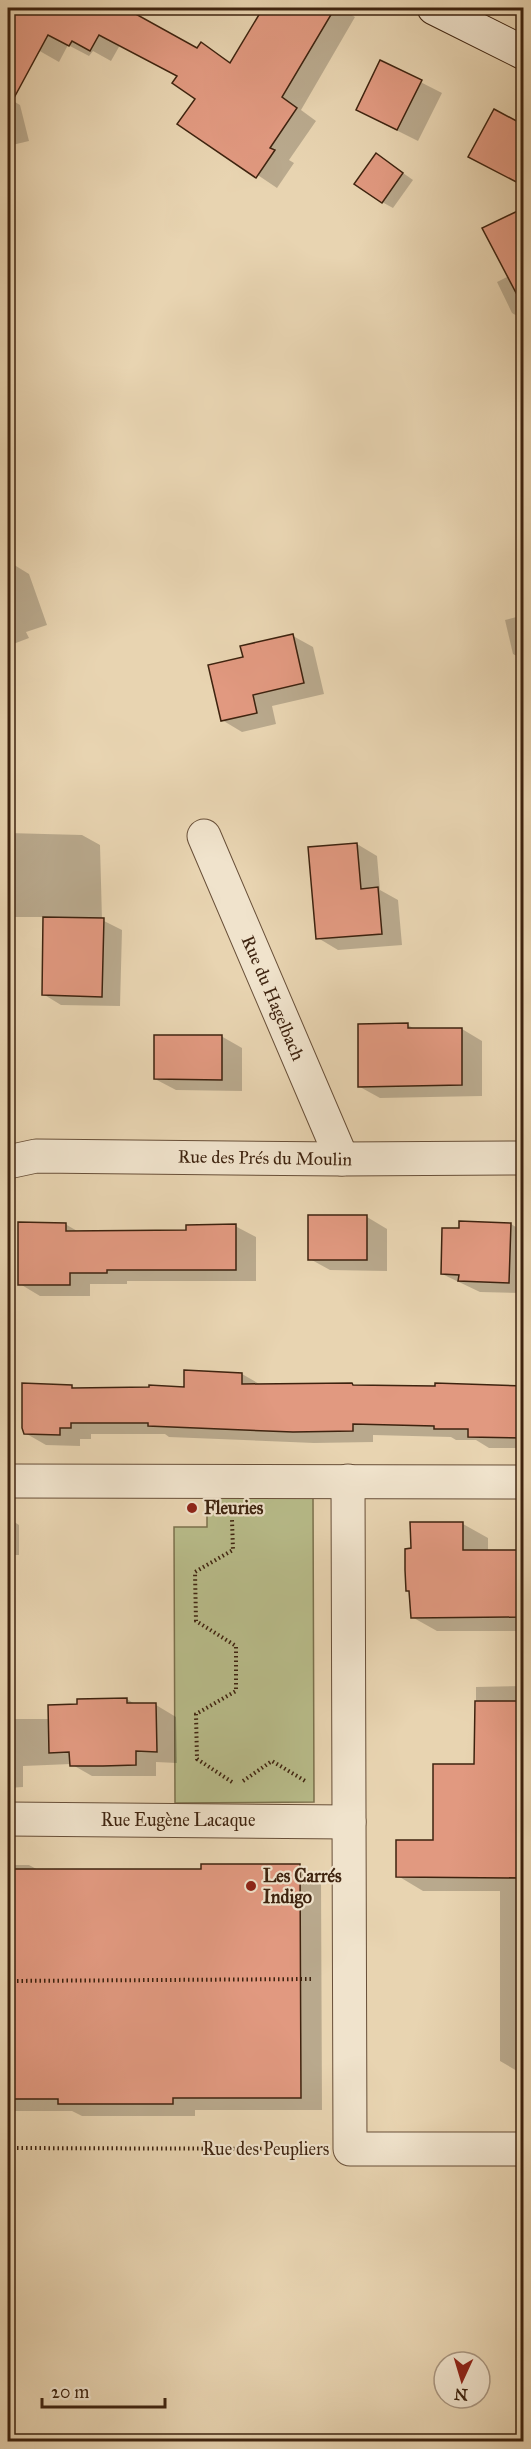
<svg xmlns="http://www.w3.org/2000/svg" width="531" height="2449" font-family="'IM FELL Great Primer',serif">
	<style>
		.green { fill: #b8bc8a; stroke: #7b704c; stroke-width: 1.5 }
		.shadow { fill: #0003 }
		.building { fill: #e19980; stroke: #3e230f; stroke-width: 1.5 }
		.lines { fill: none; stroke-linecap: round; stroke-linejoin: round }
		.minor-casing { stroke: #684f38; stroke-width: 35 }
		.secondary-casing { stroke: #3e230f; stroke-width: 35 }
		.path { stroke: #3e230f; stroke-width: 4; stroke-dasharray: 1.5 3; stroke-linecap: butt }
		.minor { stroke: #f0e3cc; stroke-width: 33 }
		.secondary { stroke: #f0e3cc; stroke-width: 33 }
		.poi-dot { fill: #8f2418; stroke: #f0e3cc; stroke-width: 2 }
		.labels { text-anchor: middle; stroke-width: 4.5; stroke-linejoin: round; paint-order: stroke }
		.street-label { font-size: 18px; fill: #3e230f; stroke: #f0e3cc }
		.poi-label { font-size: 18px; font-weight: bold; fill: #3e230f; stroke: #f0e3cc; text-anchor: start }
	</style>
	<rect width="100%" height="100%" fill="#e8d4b1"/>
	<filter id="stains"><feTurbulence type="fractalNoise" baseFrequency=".00333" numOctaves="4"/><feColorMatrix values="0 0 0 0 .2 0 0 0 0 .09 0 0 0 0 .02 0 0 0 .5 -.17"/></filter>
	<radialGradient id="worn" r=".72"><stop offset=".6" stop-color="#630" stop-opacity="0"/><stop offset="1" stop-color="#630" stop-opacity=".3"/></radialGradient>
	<path class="green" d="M207,1494H313L314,1802L175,1803L174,1527H207Z"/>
	<g class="shadow">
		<path d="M17,8H123L197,50L202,44L232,63L264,8H339L355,17L301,110L316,121L289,160L294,163L277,188L180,123L197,99L178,76L120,45L111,61L93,51L89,56L68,45L59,62L8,33V25Z"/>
		<path d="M381,62L442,93L418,141L378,121Z"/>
		<path d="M8,98L20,105L29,141L8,146Z"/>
		<path d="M376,154L413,180L393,208L382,202Z"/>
		<path d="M524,210V320L512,313L497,282L509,276Z"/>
		<path d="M11,563L29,574L47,625L26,632L29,638L8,646V565Z"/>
		<path d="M524,615V660L513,654L505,620Z"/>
		<path d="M293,636L313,647L324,694L272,706L276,724L242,732L222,720L245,658Z"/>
		<path d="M8,833L82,835L100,845L102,920L122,930L120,1006L61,1005L43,994L45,917H8Z"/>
		<path d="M357,844L377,856L380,890L398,900L402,945L338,950L318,938Z"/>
		<path d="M524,888V901L521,900Z"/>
		<path d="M408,1025L416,1030L462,1029L482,1041V1096L380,1098L360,1087Z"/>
		<path d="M221,1036L242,1048V1091L176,1090L155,1079Z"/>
		<path d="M367,1217L387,1229V1271L330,1270L310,1259Z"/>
		<path d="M65,1224L79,1232L188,1231L235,1226L256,1237V1281H127V1284H90V1296H40L20,1284Z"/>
		<path d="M511,1224L524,1232V1293L480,1292L442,1274L461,1230Z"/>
		<path d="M242,1374L261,1385L524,1387V1448H489L476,1440H456L451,1437L373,1435V1442L314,1443L169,1437L165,1434H91V1439H80V1446L46,1445L25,1433L71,1386L77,1390L185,1388Z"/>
		<path d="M8,1518L19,1525V1555H8Z"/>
		<path d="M463,1524L488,1538V1552H524V1631H437L412,1617Z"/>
		<path d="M524,1686V2075L500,2061V1891H423L398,1876L434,1842L476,1766V1687Z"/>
		<path d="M127,1699L136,1705H156L176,1717L177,1763L156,1762V1776H92L71,1764L23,1766V1787L8,1788V1719H50L78,1706Z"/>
		<path d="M8,1865H29L40,1871H203L299,1865L321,1878L322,2110H195V2116H82L72,2111H8Z"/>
	</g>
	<g class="building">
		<path d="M8,8H125L197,48L201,42L230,63L263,8H335L282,97L297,108L270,148L275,150L256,178L177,124L195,99L172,83L177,76L99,35L90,51L72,41L69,46L48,35L8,109Z"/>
		<path d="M380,60L422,80L397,130L356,110Z"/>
		<path d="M494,109L524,125V186L468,157Z"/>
		<path d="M376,153L403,173L382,203L354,184Z"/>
		<path d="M524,208V308L482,228Z"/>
		<path d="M293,634L304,683L253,695L257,713L221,721L208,665L243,657L240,646Z"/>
		<path d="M357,843L361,889L378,887L382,934L316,939L308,847Z"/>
		<path d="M43,917L104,918L102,997L42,995Z"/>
		<path d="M408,1023V1028H462V1085L358,1087V1024Z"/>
		<path d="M154,1035H222V1080L154,1079Z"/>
		<rect x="308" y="1215" width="59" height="45"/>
		<path d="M459,1221L511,1223L509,1283L458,1281L459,1275L441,1274L442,1228H459Z"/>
		<path d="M18,1222L66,1223V1231L186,1230V1225L236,1224V1270H107V1273H70V1285H18Z"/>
		<path d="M184,1370L242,1373V1384L352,1383L353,1385L435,1386V1383L524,1386V1438L468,1437V1429H434V1426L353,1424V1431L293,1432L148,1426V1423H71V1428H60V1435L24,1434L22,1428V1383L72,1385V1388L149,1387V1385L184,1387Z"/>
		<path d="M410,1522H463V1550H524V1617L411,1618L409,1591H406L405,1570V1549L411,1548Z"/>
		<path d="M127,1698V1703H156L157,1752L136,1751V1765L103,1766H70L69,1752L49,1753L48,1705L77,1704V1699Z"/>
		<path d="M475,1701H524V1878L396,1877V1840H433V1764H474Z"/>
		<path d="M201,1864H300L301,2098H173V2104H58V2099H8V1869H201Z"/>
	</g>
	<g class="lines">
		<g class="minor-casing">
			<g id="minor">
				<path d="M204,836L342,1159"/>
				<path d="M8,1162L36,1156L342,1159L524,1158"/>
				<path d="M8,1481L524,1482"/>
				<path d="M348,1481L350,2149H524"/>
				<path d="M8,1819L349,1822"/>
			</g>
		</g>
		<g class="secondary-casing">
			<path id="secondary" d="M434,8L524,53"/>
		</g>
		<g class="path">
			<path d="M243,1781L272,1761L307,1782"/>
			<path d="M232,1782L197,1759L196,1714L236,1691V1646L196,1621L195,1572L233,1550L232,1520"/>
			<path d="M8,1981L313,1979"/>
			<path d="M8,2148L314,2149"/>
		</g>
		<use href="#minor" class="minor"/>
		<use href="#secondary" class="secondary"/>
	</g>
	<g class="poi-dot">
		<circle cx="192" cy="1508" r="6"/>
		<circle cx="251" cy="1886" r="6"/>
	</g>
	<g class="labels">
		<g class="street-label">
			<text transform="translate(273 998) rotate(67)" y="6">Rue du Hagelbach</text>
			<text transform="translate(265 1158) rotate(1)" y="6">Rue des Prés du Moulin</text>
			<text x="178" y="1826">Rue Eugène Lacaque</text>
			<text x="266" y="2155">Rue des Peupliers</text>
		</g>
		<g class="poi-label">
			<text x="204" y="1514">Fleuries</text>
			<text x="263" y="1882">Les Carrés<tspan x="263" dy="21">Indigo</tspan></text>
		</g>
	</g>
	<rect width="531" height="2449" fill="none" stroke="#e8d4b1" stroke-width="30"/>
	<rect x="9" y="9" width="513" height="2431" fill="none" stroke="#3e230f" stroke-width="3"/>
	<rect x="15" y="15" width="501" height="2419" fill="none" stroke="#3e230f" stroke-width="1.5"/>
	<g transform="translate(462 2380) rotate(184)"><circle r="28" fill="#f0e3cc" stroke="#a99680" stroke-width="1.5"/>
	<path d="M0-4.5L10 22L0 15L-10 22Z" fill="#8f2418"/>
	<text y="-9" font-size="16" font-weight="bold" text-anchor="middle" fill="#3e230f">N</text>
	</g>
	<path d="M42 2398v9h123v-9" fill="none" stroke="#3e230f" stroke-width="3"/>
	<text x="51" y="2398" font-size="18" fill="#3e230f" stroke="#f0e3cc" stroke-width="4.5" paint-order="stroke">20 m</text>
	<rect width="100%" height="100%" filter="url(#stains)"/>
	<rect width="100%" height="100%" fill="url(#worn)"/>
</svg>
